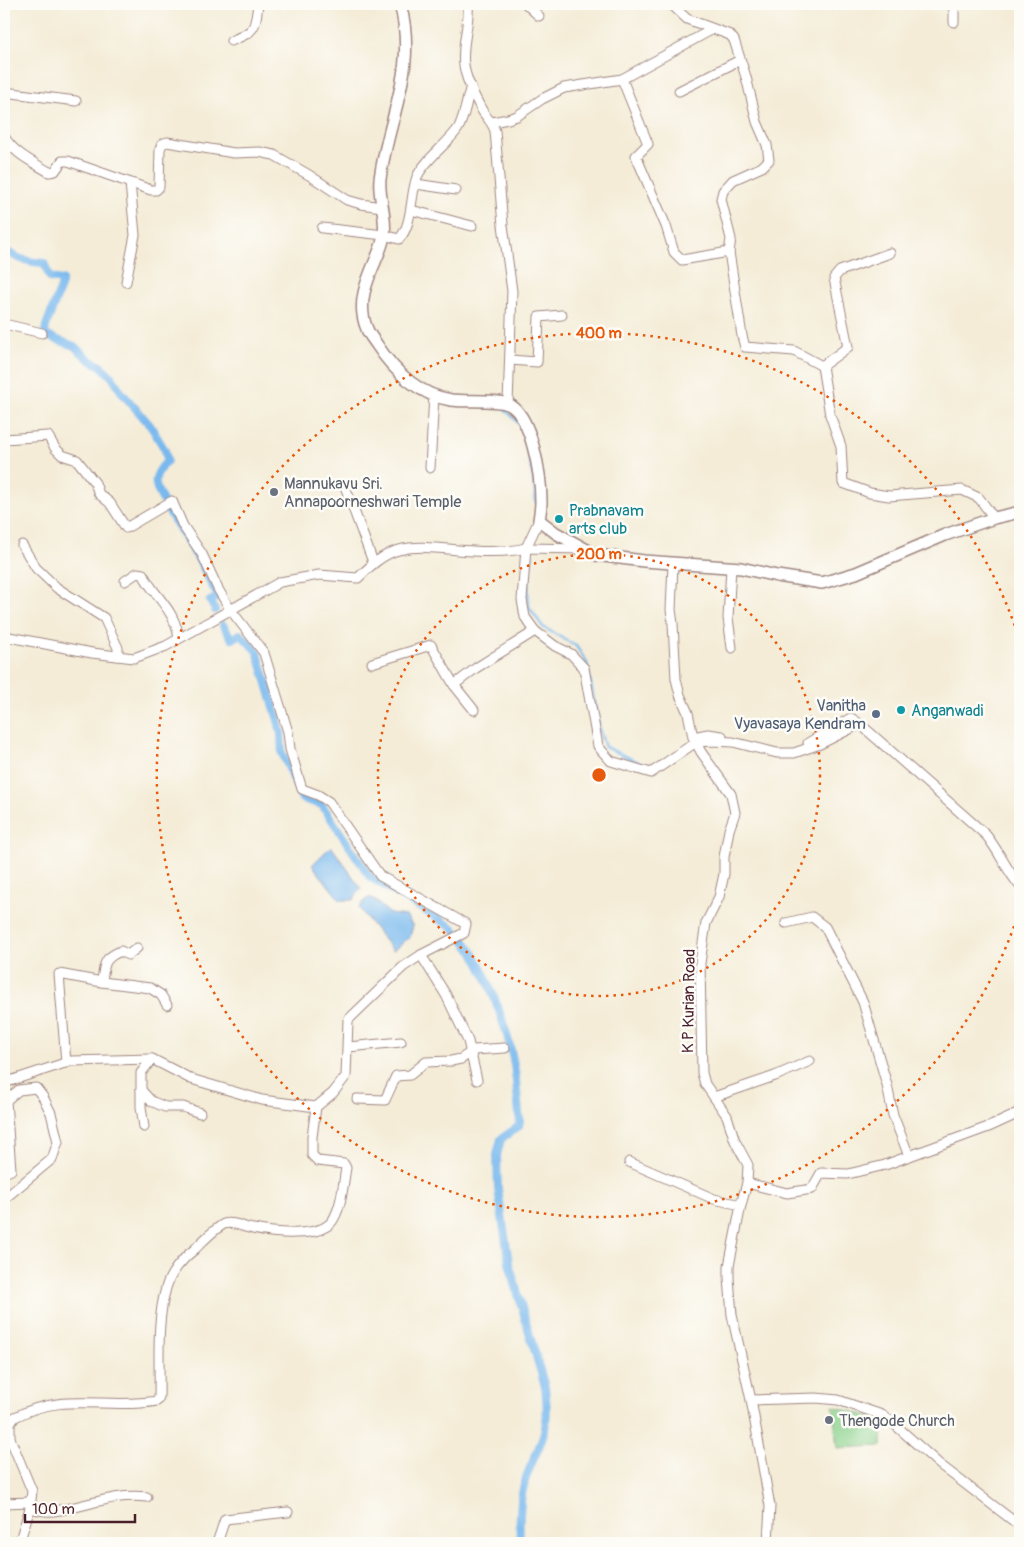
<svg xmlns="http://www.w3.org/2000/svg" width="1024" height="1547" font-family="Pangolin,sans-serif">
	<style>
		.green { fill: #8ad18c; stroke: #6a785c }
		.water { fill: #79b9ee; stroke: #626c8c }
		.lines { fill: none; stroke-linecap: round; stroke-linejoin: round }
		.stream { stroke: #79b9ee; stroke-width: 2.5 }
		.canal { stroke: #79b9ee; stroke-width: 8 }
		.minor-casing { stroke: #9f8681; stroke-width: 11 }
		.major-casing { stroke: #9f8681; stroke-width: 14 }
		.minor { stroke: #fff; stroke-width: 9 }
		.major { stroke: #fff; stroke-width: 11 }
		.ring { fill: none; stroke: #e8590c; stroke-width: 2.5; stroke-dasharray: 2.5 5 }
		.worship-dot { fill: #6b7280; stroke: #fdfcf7; stroke-width: 2 }
		.culture-dot { fill: #0f9aa8; stroke: #fdfcf7; stroke-width: 2 }
		.service-dot { fill: #5c6f8a; stroke: #fdfcf7; stroke-width: 2 }
		.labels { text-anchor: middle; stroke-width: 5; stroke-linejoin: round; paint-order: stroke }
		.worship-label { font-size: 16px; fill: #5b616d; stroke: #fdfcf7; text-anchor: start }
		.culture-label { font-size: 16px; fill: #0d838f; stroke: #fdfcf7; text-anchor: start }
		.service-label { font-size: 16px; fill: #4e5e75; stroke: #fdfcf7; text-anchor: end }
		.street-label { font-size: 16px; fill: #4a1f2b; stroke: #fdfcf7 }
		.centre { fill: #e8590c; stroke: #fdfcf7; stroke-width: 2.5 }
		.ring-label { font-size: 15px; text-anchor: middle; font-weight: bold; fill: #e8590c; stroke: #fdfcf7; stroke-width: 5; stroke-linejoin: round; paint-order: stroke }
	</style>
	<rect width="100%" height="100%" fill="#fdfcf7"/>
	<filter id="ink" filterUnits="userSpaceOnUse"><feTurbulence type="fractalNoise" baseFrequency=".02" numOctaves="2"/><feDisplacementMap in="SourceGraphic" scale="10" xChannelSelector="R" yChannelSelector="G"/><feConvolveMatrix kernelMatrix="1 2 1 2 8 2 1 2 1" color-interpolation-filters="sRGB"/></filter>
	<filter id="wash" filterUnits="userSpaceOnUse"><feTurbulence type="fractalNoise" baseFrequency=".0096" numOctaves="4" result="noise"/><feDisplacementMap in="SourceGraphic" scale="20" xChannelSelector="R" yChannelSelector="G"/><feGaussianBlur stdDeviation="1.12" result="paint"/><feColorMatrix in="noise" values="0 0 0 0 0 0 0 0 0 0 0 0 0 0 0 0 0 1.4 0 .05"/><feComposite in="paint" operator="in"/></filter>
	<g filter="url(#wash)">
		<rect width="100%" height="100%" fill="#f4ecd7"/>
		<path class="green" d="M833,1406L883,1420L882,1446L837,1448Z"/>
		<g class="water">
			<path d="M331,846L361,888L353,900H340L312,865Z"/>
			<path d="M371,897L390,914L406,916L413,926L410,937L393,951L359,908L365,900Z"/>
		</g>
		<g class="lines">
			<g class="stream">
				<path d="M504,408L520,425"/>
				<path d="M525,439L533,478L536,503"/>
				<path d="M532,555L528,591L529,607L543,627L576,646L587,663L600,732L605,747L645,765L655,766"/>
			</g>
			<g class="canal">
				<path d="M4,249C16,259 28,262 44,263L50,278L62,280V284L46,326L45,332L47,336L74,346L90,360L101,366L112,377L122,393L150,425L165,450L167,461C152,476 153,484 163,501"/>
				<path d="M167,509L200,562L218,597L210,601L215,610"/>
				<path d="M223,625L232,639L240,634L257,651L278,720L281,734L282,753L302,799L322,805L370,877L453,928L456,932"/>
				<path d="M463,939C485,964 506,1026 513,1059C517,1079 517,1101 520,1121L519,1126L501,1139L497,1155L498,1189L509,1263L545,1387C546,1398 548,1410 546,1422C544,1443 531,1461 525,1481C519,1502 519,1522 520,1543"/>
			</g>
		</g>
	</g>
	<g filter="url(#ink)">
		<g class="lines">
			<g class="minor-casing">
				<g id="minor">
					<path d="M468,4C470,24 461,45 464,65C466,81 475,98 483,112C488,119 492,122 495,131L503,225L512,291L508,404"/>
					<path d="M526,4L539,16"/>
					<path d="M671,4L687,19L730,35L734,40L746,77L757,122L767,145L769,160L762,167L733,180L723,191L721,199L731,239L729,252L742,336L745,347L794,351L822,366"/>
					<path d="M954,22V4"/>
					<path d="M231,41C255,31 255,30 258,4"/>
					<path d="M622,79L648,144L636,156L666,226L674,252L682,260L729,252"/>
					<path d="M679,91L740,60"/>
					<path d="M4,92L76,101"/>
					<path d="M492,122L508,119L517,116L542,99L564,88L622,79L713,29"/>
					<path d="M4,136C13,153 33,162 49,172L55,171L62,161H68L151,190H156L159,187L160,149L162,144L167,142L234,153L259,152L274,155L309,175L347,200L361,204L382,207"/>
					<path d="M416,184L456,190"/>
					<path d="M411,210L472,226"/>
					<path d="M322,228L384,235L399,239C413,225 410,195 417,177C424,161 446,145 457,130C464,121 467,98 471,86"/>
					<path d="M126,282L135,235L130,183"/>
					<path d="M4,324L42,333"/>
					<path d="M510,360L537,362L539,317L562,315"/>
					<path d="M822,366L830,415L841,446L843,483L870,493L889,496L962,490L979,498L994,518"/>
					<path d="M822,366L848,347L834,278L840,271L890,253"/>
					<path d="M4,439L48,436L55,448L62,455L77,460L95,483L99,494L110,503L126,528L172,501L183,526L202,554L218,589L230,609L264,653L288,732L290,749L302,789L318,795L329,802L380,876L466,924L464,933L421,955L403,967L348,1020L346,1076L333,1093L316,1107L262,1100L191,1079L152,1059L71,1061L4,1083"/>
					<path d="M430,468L434,395"/>
					<path d="M346,489L373,562"/>
					<path d="M22,545L36,568L57,588L104,618L118,648V656"/>
					<path d="M584,549L526,548L522,600L525,617L535,631L555,646L571,654L584,668L598,746L602,751L611,761L651,773L696,742L713,741L733,742L777,753H794L820,744L860,724L986,835C999,851 1007,871 1020,886"/>
					<path d="M673,564L671,610L673,624L676,679L680,695L688,713L693,737L701,752L731,794L735,813L729,830L724,857V874L719,897L706,923L700,963L702,1073L705,1084L727,1116L735,1141L748,1165L747,1183L741,1205L729,1266V1278L732,1315L751,1400L770,1506L768,1543"/>
					<path d="M731,568L728,618L732,648"/>
					<path d="M125,581L137,573L143,574C156,599 174,608 179,638"/>
					<path d="M4,636L92,653L134,658L166,646L280,582L319,575L358,578C370,566 383,554 399,550C423,544 448,550 473,551C490,552 509,552 526,548L539,520"/>
					<path d="M372,663L431,645L454,685L474,710"/>
					<path d="M454,685L476,668L535,631"/>
					<path d="M693,737L708,734L722,736"/>
					<path d="M808,743L851,718L860,724"/>
					<path d="M786,923L812,917L825,927L863,1002L887,1085L893,1115L909,1156"/>
					<path d="M421,955L446,995L468,1041L477,1080"/>
					<path d="M102,982L150,988L161,995L167,1005"/>
					<path d="M348,1047L401,1042"/>
					<path d="M66,1063L59,974L102,982C104,965 103,958 121,951L128,955L137,948"/>
					<path d="M141,1090L151,1101L165,1107H183L200,1113"/>
					<path d="M714,1097L775,1076L810,1061"/>
					<path d="M357,1099L385,1100L396,1076L410,1075L426,1062L451,1061L461,1059L474,1050L505,1048"/>
					<path d="M4,1102L19,1090L36,1088L43,1097L51,1113L58,1142L52,1159L4,1199"/>
					<path d="M144,1127L141,1107V1073L152,1059"/>
					<path d="M629,1162L714,1199L741,1205"/>
					<path d="M4,1173L11,1170L6,1101"/>
					<path d="M747,1183L787,1193L812,1189L821,1173L848,1174L885,1165L991,1126L1015,1115L1020,1110"/>
					<path d="M751,1400L816,1398L838,1400L882,1415L893,1423L939,1464L1020,1526"/>
					<path d="M4,1436L10,1438L32,1491L30,1508L20,1540L17,1543"/>
					<path d="M10,1438V1424L15,1417C64,1391 107,1410 157,1401L159,1397C160,1361 156,1323 166,1288C170,1273 183,1258 195,1249C203,1241 214,1229 224,1224C233,1221 245,1228 253,1229C272,1233 321,1239 333,1220C342,1205 343,1185 346,1168L344,1164L318,1161L312,1155V1137L316,1107"/>
					<path d="M4,1503L31,1502"/>
					<path d="M30,1508C37,1510 46,1512 53,1511C88,1507 110,1493 147,1497"/>
					<path d="M217,1543L225,1519L288,1512"/>
				</g>
			</g>
			<g class="major-casing">
				<path id="major" d="M400,4C418,69 388,117 380,179C378,198 387,216 384,235C383,243 380,250 377,257C367,280 356,304 367,329C369,335 374,340 377,345C394,371 419,395 451,400C466,402 495,399 508,404C532,414 541,478 541,501C541,507 540,514 539,520L556,533L596,555L644,561L741,568L777,576L822,583L856,573L945,535L994,518L1020,512"/>
			</g>
			<use href="#minor" class="minor"/>
			<use href="#major" class="major"/>
		</g>
	</g>
	<g class="ring">
		<circle cx="599" cy="775" r="221"/>
		<path d="M1019 912A442 442 0 1 1 1019 638"/>
	</g>
	<g class="worship-dot">
		<circle cx="274" cy="492" r="5"/>
		<circle cx="829" cy="1420" r="5"/>
	</g>
	<g class="culture-dot">
		<circle cx="559" cy="519" r="5"/>
		<circle cx="901" cy="710" r="5"/>
	</g>
	<circle class="service-dot" cx="876" cy="714" r="5"/>
	<g class="labels">
		<g class="worship-label">
			<text x="284" y="489">Mannukavu Sri.<tspan x="284" dy="18">Annapoorneshwari Temple</tspan></text>
			<text x="839" y="1426">Thengode Church</text>
		</g>
		<g class="culture-label">
			<text x="569" y="516">Prabnavam<tspan x="569" dy="18">arts club</tspan></text>
			<text x="911" y="716">Anganwadi</text>
		</g>
		<g class="service-label">
			<text x="866" y="711">Vanitha<tspan x="866" dy="18">Vyavasaya Kendram</tspan></text>
		</g>
		<g class="street-label">
			<text transform="translate(688 1001) rotate(-89)" y="6">K P Kurian Road</text>
		</g>
	</g>
	<circle cx="599" cy="775" r="8" class="centre"/>
	<g class="ring-label">
		<text x="599" y="338">400 m</text>
		<text x="599" y="559">200 m</text>
	</g>
	<rect width="1024" height="1547" fill="none" stroke="#fdfcf7" stroke-width="20"/>
	<path d="M25 1514v8h110v-8" fill="none" stroke="#4a1f2b" stroke-width="2.5"/>
	<text x="32" y="1514" font-size="15" fill="#4a1f2b" stroke="#fdfcf7" stroke-width="4" paint-order="stroke">100 m</text>
</svg>
